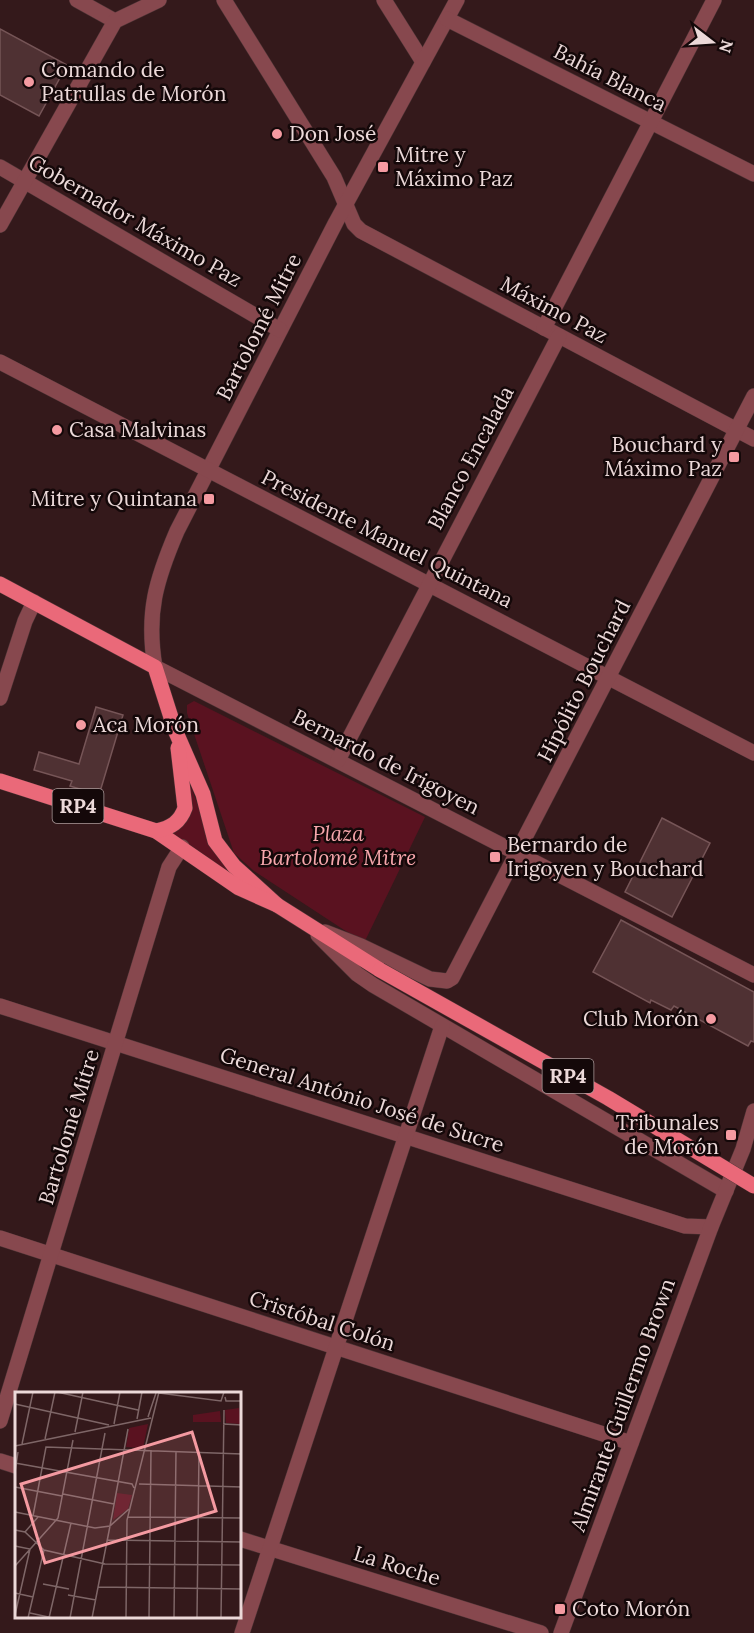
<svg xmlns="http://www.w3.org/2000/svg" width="754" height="1633" font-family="Lora,serif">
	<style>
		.green { fill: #5a1220 }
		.building { fill: #4f3133; stroke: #765557; stroke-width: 1.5 }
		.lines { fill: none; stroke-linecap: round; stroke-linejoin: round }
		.minor-casing { stroke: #4e3436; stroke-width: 16 }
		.major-casing { stroke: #4e3436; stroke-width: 16 }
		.minor { stroke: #87484e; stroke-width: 15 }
		.major { stroke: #ea6979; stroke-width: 15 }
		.major-bridge-casing { stroke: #4e3436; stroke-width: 16; stroke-linecap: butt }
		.major-bridge { stroke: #ea6979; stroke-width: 15 }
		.poi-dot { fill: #f49aa1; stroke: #140809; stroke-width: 2 }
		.labels { text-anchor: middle; stroke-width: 5; stroke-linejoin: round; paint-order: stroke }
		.shield { fill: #140809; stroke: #ab9a9b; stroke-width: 1.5 }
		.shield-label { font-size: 20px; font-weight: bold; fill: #ecd9d9 }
		.poi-label { font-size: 21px; fill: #ecd9d9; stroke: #140809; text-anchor: start }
		.street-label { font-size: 21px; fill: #ecd9d9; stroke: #140809 }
		.park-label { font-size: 21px; font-style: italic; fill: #f7a6ac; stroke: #140809 }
		.inset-road { fill: none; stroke: #7e6667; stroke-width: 1.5 }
		.view { fill: #f49aa1; fill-opacity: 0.15; stroke: #f49aa1; stroke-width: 3 }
		.inset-edge { fill: none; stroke: #ecd9d9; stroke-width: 3 }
	</style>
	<rect width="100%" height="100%" fill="#34191b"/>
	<g class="green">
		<path d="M194,701L425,817L364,943L254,871L234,853L187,713V705Z"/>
		<path d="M186,774L218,858L250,888L170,833L179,827Z"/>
	</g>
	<g class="building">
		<path d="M0,29L67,65L39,116L0,95Z"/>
		<path d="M96,707L123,715L99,795L70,786L72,781L34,770L39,752L79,764Z"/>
		<path d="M662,818L710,843L672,917L625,892Z"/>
		<path d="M621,920L754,992V1042L751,1041L748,1046L674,1006L671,1010L651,1000L650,1003L593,972Z"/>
	</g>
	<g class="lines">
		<g class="minor-casing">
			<g id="minor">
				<path d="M77,0L115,21"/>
				<path d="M224,0L334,177L354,224L361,231L754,439"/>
				<path d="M384,0L423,62"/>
				<path d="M457,0L336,222L177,531C156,580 146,613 155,667L754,975"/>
				<path d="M447,19L754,174"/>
				<path d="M0,167L280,330"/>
				<path d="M0,225L115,21L159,0"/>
				<path d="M544,328L714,0"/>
				<path d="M0,362L754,753"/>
				<path d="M0,698L25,621L34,602"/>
				<path d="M338,760L559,336"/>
				<path d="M325,932L361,946L430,979L447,981L452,978L754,396"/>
				<path d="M318,935L357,974L373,985L726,1191"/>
				<path d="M0,1006L685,1226L711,1227"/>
				<path d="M0,1238L631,1443"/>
				<path d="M0,1421L169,867L182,847"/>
				<path d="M0,1461L16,1466"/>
				<path d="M240,1539L541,1633"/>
				<path d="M242,1633L442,1026"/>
				<path d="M561,1633L711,1227L743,1149L754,1111"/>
			</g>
		</g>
		<g class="major-casing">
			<g id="major">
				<path d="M0,584L155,667L175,730L203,794L215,841L234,866L277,905"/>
				<path d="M0,781L156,831L239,888L277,905L380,970"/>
				<path d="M156,831C171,828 180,822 185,808L178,748"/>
			</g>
		</g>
		<use href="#minor" class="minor"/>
		<use href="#major" class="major"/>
		<g class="major-bridge-casing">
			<path id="major-bridge" d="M380,970L608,1098L754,1186"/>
		</g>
		<use href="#major-bridge" class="major-bridge"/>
	</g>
	<g class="poi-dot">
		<circle cx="29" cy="82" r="6"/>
		<circle cx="277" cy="134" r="6"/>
		<rect x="377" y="161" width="12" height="12" rx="3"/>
		<circle cx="57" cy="430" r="6"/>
		<rect x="728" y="451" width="12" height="12" rx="3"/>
		<rect x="203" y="493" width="12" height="12" rx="3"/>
		<circle cx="81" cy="725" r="6"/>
		<rect x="489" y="851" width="12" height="12" rx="3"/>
		<circle cx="711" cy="1019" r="6"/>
		<rect x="725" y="1129" width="12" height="12" rx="3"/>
		<rect x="554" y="1603" width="12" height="12" rx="3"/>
	</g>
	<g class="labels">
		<g class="shield">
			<rect x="52.5" y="789" width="51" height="34" rx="4.5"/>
			<rect x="542.5" y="1059" width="51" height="34" rx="4.5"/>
		</g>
		<g class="shield-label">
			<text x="78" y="813">RP4</text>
			<text x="568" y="1083">RP4</text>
		</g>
		<g class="poi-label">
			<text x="41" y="77">Comando de<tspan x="41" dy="24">Patrullas de Morón</tspan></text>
			<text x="289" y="141">Don José</text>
			<text x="395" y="162">Mitre y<tspan x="395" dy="24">Máximo Paz</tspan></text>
			<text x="69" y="437">Casa Malvinas</text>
			<text x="722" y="452" text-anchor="end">Bouchard y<tspan x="722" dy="24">Máximo Paz</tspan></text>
			<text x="197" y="506" text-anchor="end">Mitre y Quintana</text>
			<text x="93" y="732">Aca Morón</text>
			<text x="507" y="852">Bernardo de<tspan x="507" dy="24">Irigoyen y Bouchard</tspan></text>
			<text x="699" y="1026" text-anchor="end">Club Morón</text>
			<text x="719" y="1130" text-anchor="end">Tribunales<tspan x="719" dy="24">de Morón</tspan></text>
			<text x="572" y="1616">Coto Morón</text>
		</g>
		<g class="street-label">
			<text transform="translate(610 78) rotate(27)" y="7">Bahía Blanca</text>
			<text transform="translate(135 221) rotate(30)" y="7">Gobernador Máximo Paz</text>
			<text transform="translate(554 310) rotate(28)" y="7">Máximo Paz</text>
			<text transform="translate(259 327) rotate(-63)" y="7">Bartolomé Mitre</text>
			<text transform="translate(471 458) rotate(-62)" y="7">Blanco Encalada</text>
			<text transform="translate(387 539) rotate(27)" y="7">Presidente Manuel Quintana</text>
			<text transform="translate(584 681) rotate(-63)" y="7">Hipólito Bouchard</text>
			<text transform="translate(386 762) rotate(27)" y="7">Bernardo de Irigoyen</text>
			<text transform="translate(362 1100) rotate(18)" y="7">General António José de Sucre</text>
			<text transform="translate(69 1127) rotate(-73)" y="7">Bartolomé Mitre</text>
			<text transform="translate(322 1321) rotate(18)" y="7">Cristóbal Colón</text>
			<text transform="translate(623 1405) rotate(-70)" y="7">Almirante Guillermo Brown</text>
			<text transform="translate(397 1566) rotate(17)" y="7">La Roche</text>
		</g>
		<g class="park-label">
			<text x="338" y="841">Plaza<tspan x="338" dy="24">Bartolomé Mitre</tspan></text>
		</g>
	</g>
	<g transform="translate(15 1392)">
		<rect width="226" height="226" fill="#34191b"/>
		<path d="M224,16L226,32L211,31L210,18ZM205,19L206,30H178V23ZM133,32L128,56L111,55L114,36ZM102,101L117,103L113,117L98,128Z" fill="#5a1220"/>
		<path class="inset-road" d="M42,0L123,18M144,1L206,9L209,0M210,5L211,9H227M0,12L94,33M133,25L141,1M122,27L127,0M99,32L105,0M208,32L227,33M60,40L68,0M30,47L40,0M7,52L18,0M0,54L136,26M0,71L117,92L119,96M0,80L3,60M124,92L227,95M0,95L47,104M48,102L99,112M0,120L80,136L95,134L113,37M18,124L31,55L227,62M113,125L227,126M0,138L10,140L29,158L90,172L227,173M10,140L23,125M92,148L227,150M0,154L15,157L0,223M0,174L43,126L58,48M28,192L54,197M83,195L227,197M0,201L18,205M53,203L81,208M15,221L38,226M13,226L29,158M34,226L56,131M55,226L90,41M77,226L95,134L114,117M111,226L112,128L144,0M134,226L136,58M159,226L161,59M182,226L184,60M206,226L209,18"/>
		<path class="view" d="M177,40L201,119L30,171L6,92Z"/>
		<rect width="226" height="226" class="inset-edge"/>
	</g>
	<g transform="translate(712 42) rotate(107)" stroke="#140809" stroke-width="4.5" paint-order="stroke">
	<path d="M0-4.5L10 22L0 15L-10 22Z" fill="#ecd9d9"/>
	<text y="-9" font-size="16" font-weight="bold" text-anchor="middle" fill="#ecd9d9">N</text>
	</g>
</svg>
